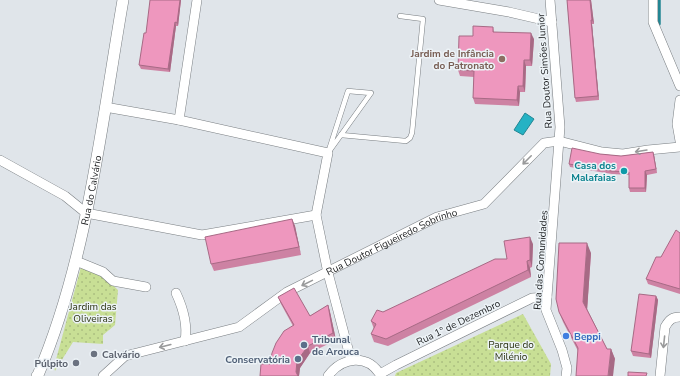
<svg xmlns="http://www.w3.org/2000/svg" width="680" height="376" font-family="'Nunito Sans',sans-serif">
	<style>
		.park { fill: url(#park-dots) }
		.water { fill: #25b2c4; stroke: #238693 }
		.lines { fill: none; stroke-linecap: round; stroke-linejoin: round }
		.stream { stroke: #238693; stroke-width: 3.5 }
		.service-casing { stroke: #797e82; stroke-width: 5.5 }
		.minor-casing { stroke: #797e82; stroke-width: 10 }
		.tertiary-casing { stroke: #797e82; stroke-width: 12 }
		.service { stroke: #fff; stroke-width: 4.5 }
		.minor { stroke: #fff; stroke-width: 9 }
		.tertiary { stroke: #fff; stroke-width: 11 }
		.wall { fill: #cd82a3 }
		.shaded-wall { fill: #a76a85 }
		.building { fill: #ee97be; stroke: #a76a85 }
		.oneway { stroke: #999a9b }
		.education-dot { fill: #8d6e63; stroke: #edf3f7; stroke-width: 1.5 }
		.culture-dot { fill: #0f9aa8; stroke: #edf3f7; stroke-width: 1.5 }
		.shop-dot { fill: #3f7fe0; stroke: #edf3f7; stroke-width: 1.5 }
		.service-dot { fill: #5c6f8a; stroke: #edf3f7; stroke-width: 1.5 }
		.worship-dot { fill: #6b7280; stroke: #edf3f7; stroke-width: 1.5 }
		.labels { text-anchor: middle; stroke-width: 3; stroke-linejoin: round; paint-order: stroke }
		.education-label { font-size: 10px; font-weight: bold; fill: #785e54; stroke: #edf3f7; text-anchor: end }
		.street-label { font-size: 10px; fill: #1d1f21; stroke: #edf3f7 }
		.culture-label { font-size: 10px; font-weight: bold; fill: #0d838f; stroke: #edf3f7; text-anchor: end }
		.park-label { font-size: 10px; fill: #2b3411; stroke: #edf3f7 }
		.shop-label { font-size: 10px; font-weight: bold; fill: #366cbe; stroke: #edf3f7; text-anchor: start }
		.service-label { font-size: 10px; font-weight: bold; fill: #4e5e75; stroke: #edf3f7; text-anchor: start }
		.worship-label { font-size: 10px; font-weight: bold; fill: #5b616d; stroke: #edf3f7; text-anchor: start }
	</style>
	<defs>
		<pattern id="park-dots" width="8" height="8" patternUnits="userSpaceOnUse"><rect width="8" height="8" fill="#c8df95"/><path d="M2 2h.1M6 6h.1" fill="none" stroke="#abbf80" stroke-width="1.8" stroke-linecap="round"/></pattern>
	</defs>
	<rect width="100%" height="100%" fill="#e0e5ea"/>
	<g class="park">
		<path d="M81,267L104,277L118,290L115,325L103,335V344L73,342L55,371L54,367Z"/>
		<path d="M523,314L551,364L550,376H395L396,373Z"/>
	</g>
	<path class="water" d="M525,113L534,119L523,135L514,130Z"/>
	<g class="lines">
		<path class="stream" d="M659,24V0"/>
		<g class="service-casing">
			<g id="service">
				<path d="M348,91L371,93L328,153Z"/>
				<path d="M341,135L406,141L410,138L412,133L423,19L400,16"/>
			</g>
		</g>
		<g class="minor-casing">
			<g id="minor">
				<path d="M439,0L509,12L552,22"/>
				<path d="M550,0L560,127L546,310L562,350L567,368L566,376"/>
				<path d="M653,0V22L680,86"/>
				<path d="M680,100L677,124L680,141"/>
				<path d="M105,107L179,120L328,153L316,215L328,273L351,360"/>
				<path d="M179,120L197,0"/>
				<path d="M0,160L65,196L86,213L202,235L316,215"/>
				<path d="M76,261L103,272L113,281L146,287"/>
				<path d="M176,293C183,308 188,324 185,341"/>
				<path d="M380,374L396,365L532,298L547,297"/>
				<path id="s1" d="M103,376L125,356L239,327L287,292L437,217L484,204L544,143L559,141L602,152L623,154L648,150L680,147"/>
				<path d="M328,376C342,357 368,353 381,376"/>
				<path d="M660,376L665,327C669,320 672,317 680,317"/>
			</g>
		</g>
		<g class="tertiary-casing">
			<g id="tertiary">
				<path id="s2" d="M37,376L38,375C88,257 101,126 123,0"/>
			</g>
		</g>
		<use href="#service" class="service"/>
		<use href="#minor" class="minor"/>
		<use href="#tertiary" class="tertiary"/>
	</g>
	<g class="wall">
		<path d="M181,0L178,26H176L170,72L141,69L139,65L146,33Z"/>
		<path d="M567,0H591L594,24H592L599,100L576,102L575,98Z"/>
		<path d="M493,27L494,32L534,39L532,66H526L525,92H520L519,106L475,104L473,98L474,77L460,76L458,70Z"/>
		<path d="M653,152L654,155L657,173L647,175L646,192H630L629,188V175L612,174L570,167L569,164L600,154L621,156Z"/>
		<path d="M292,219L295,226L301,255L214,271L211,264Z"/>
		<path d="M680,233V294L648,284L646,279L661,257Z"/>
		<path d="M533,244L532,267L530,268L531,277L388,346L374,342L371,334L374,329L371,321L383,312L507,259Z"/>
		<path d="M591,253L587,309L607,349H611L615,359L578,351L563,322L559,312Z"/>
		<path d="M656,296L658,300L651,358L633,356L631,351Z"/>
		<path d="M278,297L310,316L328,305L330,312L336,340L310,353L300,368L299,376H260L270,364L293,326L281,304Z"/>
	</g>
	<g class="shaded-wall">
		<path d="M180,0H181L178,26L177,23Z"/>
		<path d="M590,0H591L594,24L592,20Z"/>
		<path d="M591,20L592,24L599,100L598,96Z"/>
		<path d="M175,22L176,26L170,72L168,69Z"/>
		<path d="M531,33L534,39L532,66L530,60Z"/>
		<path d="M524,60L526,66L525,92L523,86Z"/>
		<path d="M518,86L520,92L519,106L517,100Z"/>
		<path d="M653,152L654,155L657,173L656,169Z"/>
		<path d="M645,171L647,175L646,192L645,188Z"/>
		<path d="M292,219L295,226L301,255Z"/>
		<path d="M530,237L533,244L532,267L530,260Z"/>
		<path d="M587,243L591,253L587,312L583,302Z"/>
		<path d="M527,261L530,268L531,277L528,270Z"/>
		<path d="M656,296L658,300L651,358L649,354Z"/>
		<path d="M328,305L330,312L336,340L333,333Z"/>
		<path d="M308,346L310,353L300,368L299,376H298L296,372L297,361Z"/>
		<path d="M611,349L615,359L613,376H608Z"/>
	</g>
	<g class="building">
		<path d="M150,0H180L177,23L175,22L168,69L139,65L144,33H146Z"/>
		<path d="M567,0H590L592,20H591L598,96L575,98Z"/>
		<path d="M473,26L493,27V32L531,33L530,60H524L523,86H518L517,100L473,98L474,71L458,70L459,36H473Z"/>
		<path d="M572,148L600,154L621,156L653,152L656,169L645,171V188H629V172L611,171L569,164Z"/>
		<path d="M292,219L299,247L211,264L205,237Z"/>
		<path d="M676,230L680,233V289L646,279L656,257H661Z"/>
		<path d="M530,237V260L527,261L528,270L386,339L371,334L376,324L371,321L377,310L383,312L495,259H507L504,241Z"/>
		<path d="M559,243H587L583,302L607,349H611L608,376H576L578,348L559,312L556,299Z"/>
		<path d="M294,288L310,316L328,305L333,333L308,346L297,361L296,372L298,376H260L261,364H270L272,353L276,343L284,331L294,325L278,297Z"/>
		<path d="M639,294L656,296L649,354L631,351Z"/>
		<path d="M628,372L647,373L646,376H628Z"/>
	</g>
	<defs><path id="oneway-shaft" d="M-6 0H5M1.5-3L5.5 0L1.5 3" fill="none" stroke-width="1.6" stroke-linecap="round" stroke-linejoin="round"/></defs>
	<g class="oneway">
		<use href="#oneway-shaft" transform="translate(641 151) rotate(171)"/>
		<use href="#oneway-shaft" transform="translate(527 160) rotate(135)"/>
		<use href="#oneway-shaft" transform="translate(307 283) rotate(154)"/>
		<use href="#oneway-shaft" transform="translate(664 342) rotate(96)"/>
		<use href="#oneway-shaft" transform="translate(165 346) rotate(166)"/>
	</g>
	<circle class="education-dot" cx="502" cy="59" r="4"/>
	<circle class="culture-dot" cx="624" cy="171" r="4"/>
	<circle class="shop-dot" cx="566" cy="336" r="4"/>
	<g class="service-dot">
		<circle cx="304" cy="345" r="4"/>
		<circle cx="298" cy="359" r="4"/>
	</g>
	<g class="worship-dot">
		<circle cx="94" cy="354" r="4"/>
		<circle cx="76" cy="363" r="4"/>
	</g>
	<g class="labels">
		<g class="education-label">
			<text x="494" y="57">Jardim de Infância<tspan x="494" dy="12">do Patronato</tspan></text>
		</g>
		<g class="street-label">
			<text transform="translate(544 71) rotate(-94)" y="4">Rua Doutor Simões Junior</text>
			<text dy="4" stroke="none"><textPath href="#s2" startOffset="194">Rua do Calvário</textPath></text>
			<text dy="4" stroke="none"><textPath href="#s1" startOffset="323">Rua Doutor Figueiredo Sobrinho</textPath></text>
			<text transform="translate(540 260) rotate(-86)" y="4">Rua das Comunidades</text>
			<text transform="translate(458 322) rotate(-26)" y="4">Rua 1º de Dezembro</text>
		</g>
		<g class="culture-label">
			<text x="616" y="169">Casa dos<tspan x="616" dy="12">Malafaias</tspan></text>
		</g>
		<g class="park-label">
			<text x="93" y="310">Jardim das<tspan x="93" dy="12">Oliveiras</tspan></text>
			<text x="511" y="348">Parque do<tspan x="511" dy="12">Milénio</tspan></text>
		</g>
		<g class="shop-label">
			<text x="574" y="340">Beppi</text>
		</g>
		<g class="service-label">
			<text x="312" y="343">Tribunal<tspan x="312" dy="12">de Arouca</tspan></text>
			<text x="290" y="363" text-anchor="end">Conservatória</text>
		</g>
		<g class="worship-label">
			<text x="102" y="358">Calvário</text>
			<text x="68" y="367" text-anchor="end">Púlpito</text>
		</g>
	</g>
</svg>
